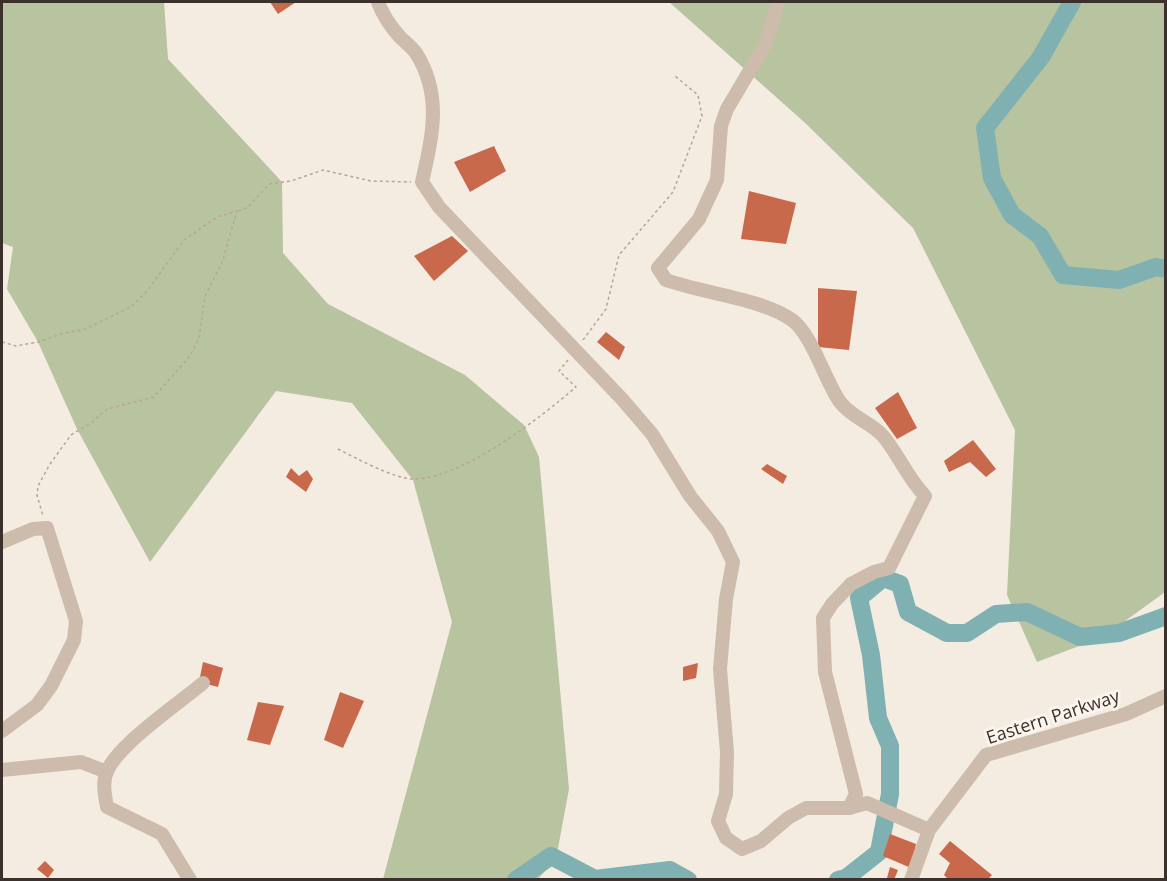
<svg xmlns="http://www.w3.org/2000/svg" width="1167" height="881" font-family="'Open Sans',sans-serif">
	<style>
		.green { fill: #b8c4a0 }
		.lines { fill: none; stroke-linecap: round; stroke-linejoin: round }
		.river { stroke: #7fb0b2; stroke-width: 18 }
		.building { fill: #c8694b }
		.path { stroke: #b9a596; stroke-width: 1.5; stroke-dasharray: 3 3; stroke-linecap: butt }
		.minor { stroke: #cdbbac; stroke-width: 14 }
		.labels { text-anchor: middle; stroke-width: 6; stroke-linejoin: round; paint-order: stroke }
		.street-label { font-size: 18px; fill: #3b302b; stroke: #fbf5ee }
	</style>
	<rect width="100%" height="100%" fill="#f4ebe1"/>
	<g class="green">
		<path d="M2,2H164L168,59L282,182L283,253L328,304L465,375L524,425L539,457L569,789L556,859L538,879H383L452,622L413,480L352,403L276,391L150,562L77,429L38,342L7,289L13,247L2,243Z"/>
		<path d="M669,2H1165L1166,591L1161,595L1103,637L1037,662L1007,595L1015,430L913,228L803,121Z"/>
	</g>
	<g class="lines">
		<g class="river">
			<path d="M1072,2L1041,57L985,128L992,178L1012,215L1040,236L1063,275L1119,280L1156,267L1166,269"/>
			<path d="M516,880L551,856L595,879L670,870L688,880"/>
			<path d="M838,880L846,878L879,852L890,794V746L878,718L871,655L859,598L883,578L900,584L908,612L947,633H967L996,614L1027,612L1080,637L1119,633L1166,616"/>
		</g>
	</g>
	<g class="building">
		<path d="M270,2H296L278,14Z"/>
		<path d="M494,146L506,171L470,192L454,162Z"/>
		<path d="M749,191L796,203L786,244L741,239Z"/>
		<path d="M452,236L468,251L434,281L414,256Z"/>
		<path d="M818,288L857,291L849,350L818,347Z"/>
		<path d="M606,332L625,347L619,360L597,342Z"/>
		<path d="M898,392L917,428L897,439L875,408Z"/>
		<path d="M973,440L996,469L986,477L970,462L949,472L944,461Z"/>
		<path d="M767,464L787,476L783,484L761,469Z"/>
		<path d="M291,468L299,476L307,470L313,479L306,492L286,477Z"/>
		<path d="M203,662L223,668L218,687L199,682Z"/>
		<path d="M698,663L696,678L683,681V667Z"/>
		<path d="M340,692L364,701L343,748L324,740Z"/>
		<path d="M258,702L284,706L270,745L247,740Z"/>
		<path d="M890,834L916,844L911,868L883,856Z"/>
		<path d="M950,841L992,875L987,880H949L944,875L950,863L939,854Z"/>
		<path d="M45,861L54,870L48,878L37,869Z"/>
		<path d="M890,867L898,870L894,880L887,878Z"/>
	</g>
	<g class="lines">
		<g class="path">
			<path d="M238,211L248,207L269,184L291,181L323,170L371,181L411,182"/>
			<path d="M583,340L606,309L619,255L673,192L702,116L698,95L675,76"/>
			<path d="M2,342L16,346L38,342L61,334L85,329L131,307L147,291L184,240L217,217L237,211L222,263L205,296L199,338L190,356L154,397L107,409L91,423L71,435L50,464L38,486L37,495L43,516"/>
			<path d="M338,449C356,458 396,480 415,479C463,478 540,418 576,387L559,371L568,360"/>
		</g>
		<g class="minor">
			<path d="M378,2C382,13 391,27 400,37C405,42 412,47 416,53C443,96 432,137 422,182L439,207L622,399L652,434L690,496L718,531L733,562L726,599L720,669L727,752L726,794L718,821L726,838L742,849L761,841L788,818L806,808H849L867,803L929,830"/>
			<path d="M778,2L766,43L727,109L721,126L717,180L699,219L658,268L666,280C702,293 763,299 792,320C812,334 826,383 840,402C852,418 871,422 883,436C899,455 906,476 925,496L889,568L874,572L851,584L832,604L823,618L825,672L856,794L849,808"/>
			<path d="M2,542L33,529L47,528L76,621L74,640L51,686L37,705L2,731"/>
			<path d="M2,770L81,762L107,772"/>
			<path d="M190,880L162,834L107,807C105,796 102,782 107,771C120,743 178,704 203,683"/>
			<path d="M911,880L929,830L986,755L1126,714L1166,696"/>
		</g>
	</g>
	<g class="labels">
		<g class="street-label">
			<text transform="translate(1053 717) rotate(-18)" y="6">Eastern Parkway</text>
		</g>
	</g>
	<rect width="1167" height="881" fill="none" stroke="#3b302b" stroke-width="6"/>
</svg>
